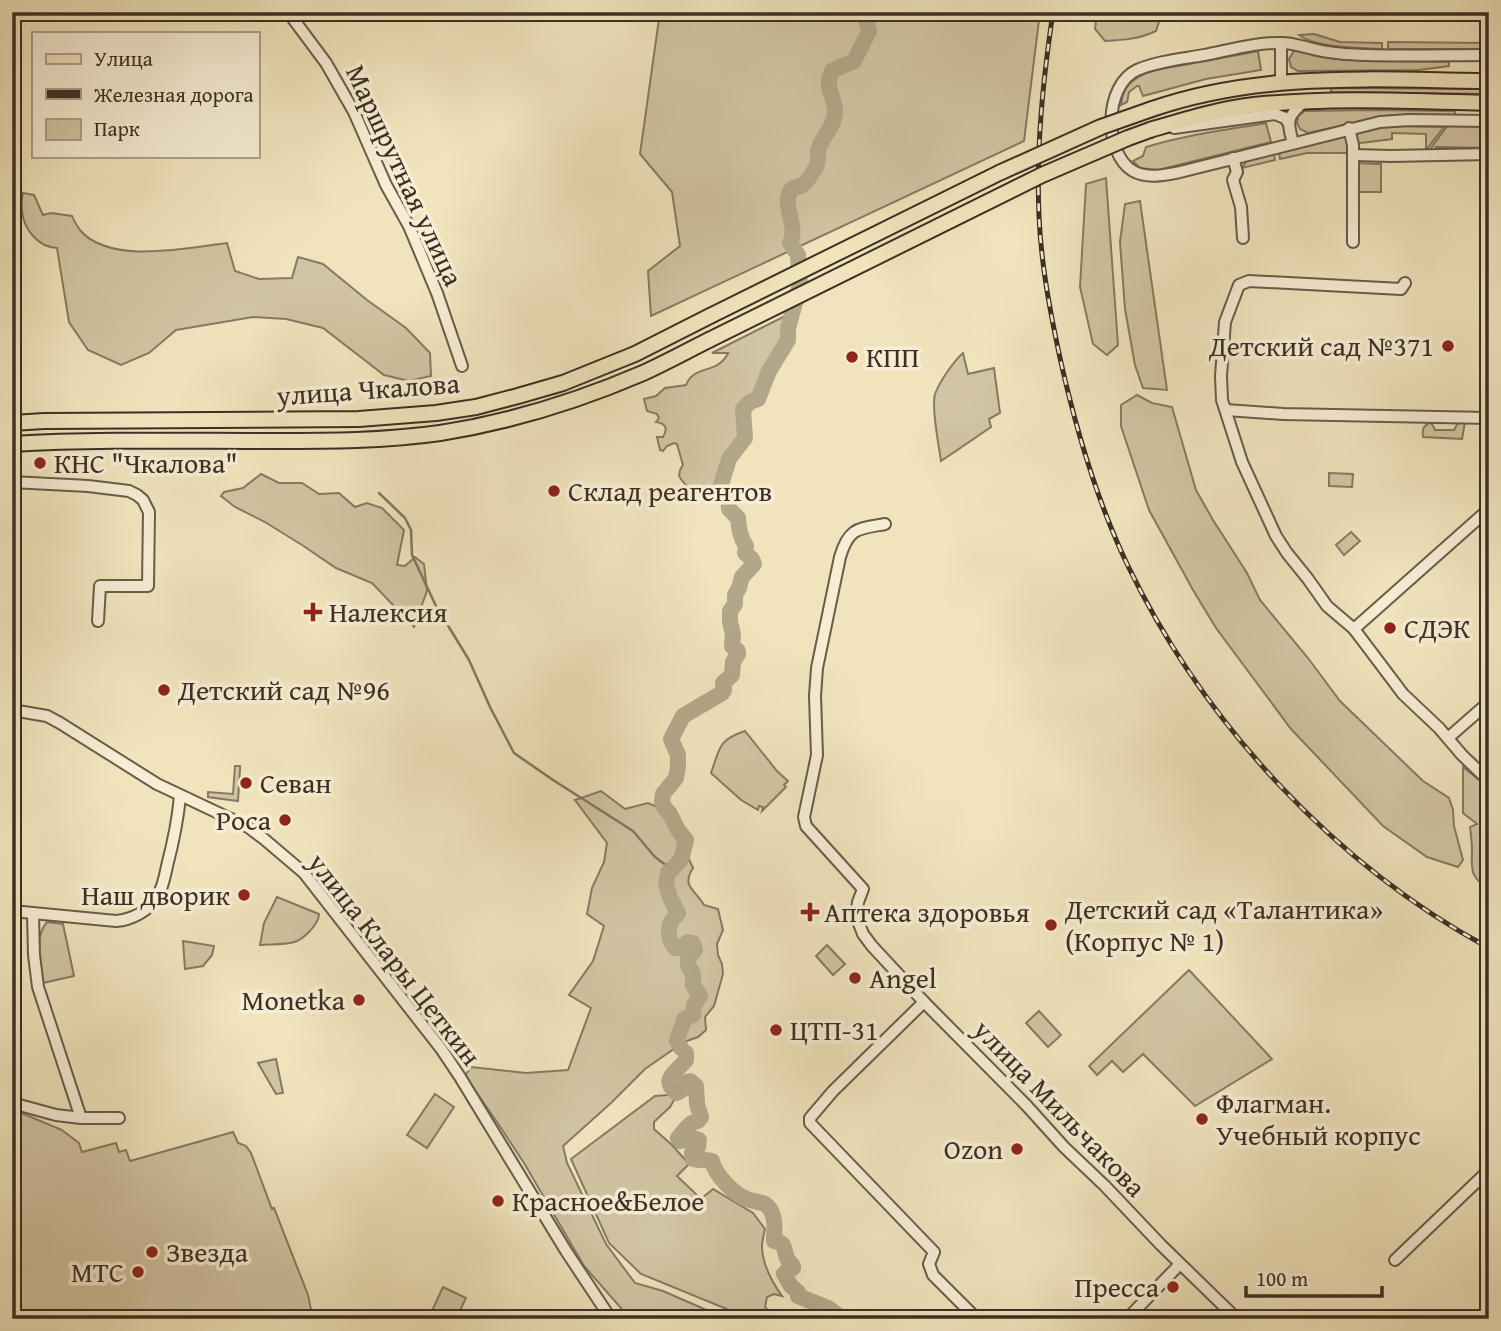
<svg xmlns="http://www.w3.org/2000/svg" width="1501" height="1331" font-family="'Gentium Book Plus',serif">
	<style>
		.green { fill: #d2c5a3; stroke: #867a64; stroke-width: 2 }
		.lines { fill: none; stroke-linecap: round; stroke-linejoin: round }
		.stream { stroke: #837761; stroke-width: 2.5 }
		.river { stroke: #b3a789; stroke-width: 16 }
		.minor-casing { stroke: #685d4a; stroke-width: 14 }
		.major-casing { stroke: #3b3024; stroke-width: 18 }
		.minor { stroke: #f6edd4; stroke-width: 10 }
		.major { stroke: #f1e4bd; stroke-width: 14 }
		.rail-casing { stroke: #3b3024; stroke-width: 5 }
		.rail { stroke: #f6edd4; stroke-width: 2.5; stroke-dasharray: 8; stroke-linecap: butt }
		.major-bridge-casing { stroke: #3b3024; stroke-width: 18; stroke-linecap: butt }
		.major-bridge { stroke: #f1e4bd; stroke-width: 14 }
		.poi-dot { fill: #8f2418; stroke: #f6edd4; stroke-width: 2.5 }
		.labels { text-anchor: middle; stroke-width: 7; stroke-linejoin: round; paint-order: stroke }
		.street-label { font-size: 28px; fill: #3b3024; stroke: #f6edd4 }
		.poi-label { font-size: 28px; fill: #3b3024; stroke: #f6edd4; text-anchor: start }
	</style>
	<rect width="100%" height="100%" fill="#f1e4bd"/>
	<filter id="stains"><feTurbulence type="fractalNoise" baseFrequency=".00286" numOctaves="4"/><feColorMatrix values="0 0 0 0 .2 0 0 0 0 .09 0 0 0 0 .02 0 0 0 .5 -.17"/></filter>
	<radialGradient id="worn" r=".72"><stop offset=".6" stop-color="#630" stop-opacity="0"/><stop offset="1" stop-color="#630" stop-opacity=".3"/></radialGradient>
	<g class="green">
		<path d="M637,12H1040L1024,141L651,316L648,271L680,246L672,192L640,154L659,19Z"/>
		<path d="M1097,12H1162L1156,31C1139,39 1124,40 1105,41L1095,29Z"/>
		<path d="M1314,34L1340,42L1382,43V49C1360,48 1316,48 1299,35Z"/>
		<path d="M1388,42L1489,43V49H1388Z"/>
		<path d="M1301,50L1348,59L1449,62V66L1419,70L1298,71L1291,67L1289,59L1294,51Z"/>
		<path d="M1258,51L1261,70L1206,79L1143,96L1139,86H1137L1129,92L1127,102L1121,105C1122,93 1126,84 1137,78C1150,69 1169,68 1184,65C1209,60 1234,56 1258,51Z"/>
		<path d="M1331,88L1489,89V94L1331,92Z"/>
		<path d="M1373,110L1455,111V116H1383L1308,133L1300,129L1297,123L1298,116L1305,111Z"/>
		<path d="M1266,123L1271,142L1158,170L1140,168L1133,161L1143,156L1146,147C1185,135 1226,130 1266,123Z"/>
		<path d="M1448,125L1489,126V148L1436,147V156H1425Z"/>
		<path d="M1399,126L1444,127L1426,150V134L1392,133V139L1361,143L1356,142L1355,132L1368,128Z"/>
		<path d="M1348,135L1351,153H1307L1280,159L1279,153Z"/>
		<path d="M1274,154L1275,160L1242,168L1247,160Z"/>
		<path d="M1354,163L1381,164V192H1354Z"/>
		<path d="M1106,178L1118,345L1107,355L1093,344L1080,287L1086,184Z"/>
		<path d="M23,193L34,195L43,215L51,213L72,216C74,221 77,226 80,230C109,265 187,248 227,243L235,271L259,279L292,278L298,257L323,264L367,300L406,328L430,353L431,376L409,381L384,375L323,328L286,319L253,317L176,330L149,353L121,365L88,350L69,322L57,248C38,247 23,229 22,210C21,204 22,198 23,193Z"/>
		<path d="M1140,201L1167,390L1143,388L1135,365L1125,309L1120,242L1125,204Z"/>
		<path d="M791,313L786,329V341L765,372L756,397L741,405C739,416 744,424 743,434C741,444 732,450 727,459C722,466 722,472 716,479C717,486 716,488 713,494C699,497 686,488 679,476L680,470L683,465L677,444L674,443L667,446L663,451L660,450L657,437H663C668,429 666,423 656,422L659,418L657,414L647,411L644,399L656,396L665,388L686,385C694,364 718,375 728,353H712Z"/>
		<path d="M963,353L968,374L994,368L1000,413L989,419L991,427L941,461C939,446 931,408 935,394C940,381 953,362 963,353Z"/>
		<path d="M1137,395L1152,403L1172,407L1196,490L1213,520L1247,573L1260,600L1308,658L1340,701L1423,781L1449,798L1453,810L1454,826L1463,860L1458,867L1427,857L1383,826L1291,729L1216,628L1193,590L1149,510L1121,426V405Z"/>
		<path d="M1459,421L1465,422L1462,439L1423,437C1422,429 1423,426 1431,422L1435,430H1454Z"/>
		<path d="M1329,473L1353,474L1352,487L1329,486Z"/>
		<path d="M261,474L279,483H302L319,494L339,493L355,507L367,503L382,508L404,530L397,565L405,566L415,557L424,564L427,591L414,627L372,583L336,568L302,545L265,522L235,507L221,496L224,492L243,488Z"/>
		<path d="M1351,532L1360,541L1344,555L1336,545Z"/>
		<path d="M745,731L777,771L788,781L784,785L786,787L762,811L763,807L759,806L758,810L741,800L711,773C720,748 718,740 745,731Z"/>
		<path d="M235,766H240V769L238,801L208,797V792L233,794Z"/>
		<path d="M1463,767L1489,788V889C1471,878 1471,871 1472,850C1472,843 1471,835 1470,827L1477,824L1463,813Z"/>
		<path d="M601,791L625,809L648,803L677,815L680,840L693,868C681,887 695,889 704,905L718,909L723,930L717,944L718,955L722,964L723,974L714,1006L705,1017L706,1030L698,1037L684,1042L645,1069L611,1103L563,1146L567,1163L606,1244L635,1283L663,1291L727,1319H628L621,1308L584,1266L524,1163L497,1122L465,1076L471,1067L526,1073L568,1070L591,1008L569,995L593,961L604,926L587,914L592,888L604,862L607,843L575,800Z"/>
		<path d="M277,897L319,914C319,924 303,940 294,942C284,945 271,944 260,945L264,923Z"/>
		<path d="M47,922L63,924L74,976L43,983C41,964 33,938 47,922Z"/>
		<path d="M183,941L214,946L212,955L203,966L185,969Z"/>
		<path d="M827,945L845,964L833,975L816,956Z"/>
		<path d="M1189,970L1272,1059L1195,1106L1143,1054L1123,1072L1112,1061L1097,1075L1089,1066Z"/>
		<path d="M1039,1011L1061,1035L1048,1047L1026,1023Z"/>
		<path d="M276,1059L283,1093L276,1094L258,1063Z"/>
		<path d="M671,1092L677,1095L670,1107L654,1122V1129L672,1145L689,1164L677,1176L701,1199L713,1189L753,1213L765,1229C764,1234 762,1241 762,1246C762,1264 772,1282 782,1296L774,1294L767,1297L765,1307L770,1312L759,1319H751L641,1274L609,1243L571,1159L655,1096L668,1095Z"/>
		<path d="M435,1094L454,1107L427,1148L407,1135Z"/>
		<path d="M12,1109L62,1130L79,1143L82,1152L116,1143L119,1152L126,1150L130,1161L233,1132L238,1143L246,1146L251,1153L272,1209L274,1208L308,1295L313,1319H12Z"/>
		<path d="M443,1287L466,1298L456,1319H439L430,1315Z"/>
	</g>
	<g class="lines">
		<path class="stream" d="M379,493L405,518L411,530L412,555L436,606L469,660L490,707L514,753L553,780L633,831L655,857L671,869"/>
		<g class="river">
			<path d="M681,1048L677,1041C678,1033 683,1026 684,1019L693,1015L694,1005L700,996L693,985V974L688,965V959L695,950L693,943L688,942L680,948H675C669,941 667,931 671,922C673,919 676,916 678,913L670,898L666,883L668,873L681,860L686,840L678,830L670,814L664,807L662,801L663,794L676,778L678,766V755L671,739L683,716L722,693L724,690L723,683L732,675L733,662L738,654V651L732,646L733,634L730,622V611L735,604V595L739,588L742,577L754,564L752,559L745,553L746,546C740,537 739,529 738,518L729,509L728,498L720,489L721,485L729,459L745,438L743,409L750,402L758,399L769,371L788,340V328L800,285L798,255L790,243C799,227 781,205 791,190C795,186 796,188 801,186C806,183 812,174 815,169C820,162 816,155 819,148C823,135 834,127 835,113C836,97 823,89 832,71L854,61L869,31L864,12"/>
			<path d="M686,1053V1060C677,1072 659,1079 677,1093L682,1090L687,1082L690,1081L696,1086L697,1104L701,1117L698,1121C689,1122 684,1131 678,1138L680,1141L692,1138L699,1140L698,1147L692,1153L693,1159C700,1162 705,1158 712,1161C715,1175 736,1197 750,1200C760,1203 767,1201 772,1213C776,1222 774,1232 774,1241C787,1243 783,1249 787,1258C787,1260 792,1264 793,1266V1268L787,1271L784,1274L791,1286L798,1292V1296L828,1308L843,1319"/>
		</g>
		<g class="minor-casing">
			<g id="minor">
				<path d="M288,12L326,63L354,112L386,185L409,226L437,293L462,366"/>
				<path d="M1281,43V81"/>
				<path d="M1489,55C1441,55 1393,57 1345,54C1334,53 1320,51 1309,48C1300,46 1292,43 1283,43C1257,42 1230,50 1204,55C1182,59 1158,61 1137,70C1104,85 1103,153 1133,171C1147,179 1165,175 1180,172L1380,122L1409,120L1489,121"/>
				<path d="M1174,128L1275,114L1285,118L1289,124"/>
				<path d="M1349,128L1353,145V242"/>
				<path d="M1293,143C1287,121 1286,117 1304,102"/>
				<path d="M1353,155L1391,156L1489,154"/>
				<path d="M1233,158L1237,172L1233,180L1241,207L1243,238"/>
				<path d="M1405,283L1401,289L1249,281L1239,285L1225,322L1221,376L1222,400L1242,462L1276,536L1287,553L1308,579L1327,606L1354,629L1403,694L1439,728L1462,755L1489,781"/>
				<path d="M1226,410L1283,414L1489,418"/>
				<path d="M12,482L88,486L129,491L137,495L143,500L149,512L148,586H100L98,621"/>
				<path d="M885,524C858,529 849,527 840,557L817,668L815,696L817,755L804,817L806,826L863,889L858,902L856,916L863,934L872,946L924,1002L1027,1106L1064,1147L1105,1186L1161,1245L1237,1319"/>
				<path d="M1354,629L1489,509"/>
				<path d="M12,710L47,716L60,723L157,784L248,827L264,839L304,873L442,1050L460,1077L566,1251L611,1319"/>
				<path d="M1448,738L1489,702"/>
				<path d="M12,911L116,921C131,920 149,911 157,897C163,888 165,876 167,866C173,843 178,819 180,796"/>
				<path d="M33,914L34,955L38,987L81,1118"/>
				<path d="M924,1002L833,1091L810,1118V1123L934,1252L929,1264L933,1275L977,1319"/>
				<path d="M12,1103L56,1115L81,1118H119"/>
				<path d="M1395,1260L1489,1170"/>
				<path d="M1127,1319L1180,1264"/>
			</g>
		</g>
		<g class="major-casing">
			<g id="major">
				<path d="M1152,109C1262,71 1375,80 1489,81"/>
				<path d="M1150,130C1184,120 1219,109 1254,105C1332,97 1411,101 1489,103"/>
				<path d="M12,423L44,421L359,419L436,413L476,407L518,396L563,383L635,354L710,316"/>
				<path d="M12,444C98,439 185,441 271,441C328,441 384,441 440,433C510,422 578,401 643,373C665,363 687,351 709,340"/>
			</g>
		</g>
		<use href="#minor" class="minor"/>
		<use href="#major" class="major"/>
		<g class="rail-casing">
			<path id="rail" d="M1053,12C1043,80 1036,147 1039,216C1041,264 1050,311 1060,358C1076,430 1097,502 1129,568C1205,724 1335,865 1489,948"/>
		</g>
		<use href="#rail" class="rail"/>
		<g class="major-bridge-casing">
			<g id="major-bridge">
				<path d="M710,316L999,173L1101,127L1152,109"/>
				<path d="M709,340L1042,175L1128,138L1150,130"/>
			</g>
		</g>
		<use href="#major-bridge" class="major-bridge"/>
	</g>
	<g class="poi-dot">
		<circle cx="1448" cy="346" r="7"/>
		<circle cx="852" cy="357" r="7"/>
		<circle cx="40" cy="463" r="7"/>
		<circle cx="554" cy="491" r="7"/>
		<path d="M309.5 601.5h7v7h7v7h-7v7h-7v-7h-7v-7h7z"/>
		<circle cx="1390" cy="628" r="7"/>
		<circle cx="164" cy="690" r="7"/>
		<circle cx="246" cy="783" r="7"/>
		<circle cx="285" cy="820" r="7"/>
		<circle cx="244" cy="895" r="7"/>
		<path d="M806.5 901.5h7v7h7v7h-7v7h-7v-7h-7v-7h7z"/>
		<circle cx="1051" cy="925" r="7"/>
		<circle cx="855" cy="978" r="7"/>
		<circle cx="359" cy="1000" r="7"/>
		<circle cx="776" cy="1030" r="7"/>
		<circle cx="1202" cy="1119" r="7"/>
		<circle cx="1017" cy="1149" r="7"/>
		<circle cx="498" cy="1201" r="7"/>
		<circle cx="152" cy="1252" r="7"/>
		<circle cx="138" cy="1272" r="7"/>
		<circle cx="1173" cy="1287" r="7"/>
	</g>
	<g class="labels">
		<g class="street-label">
			<text transform="translate(405 175) rotate(65)" y="10">Маршрутная улица</text>
			<text transform="translate(368 389) rotate(-4)" y="10">улица Чкалова</text>
			<text transform="translate(395 959) rotate(52)" y="10">улица Клары Цеткин</text>
			<text transform="translate(1060 1108) rotate(46)" y="10">улица Мильчакова</text>
		</g>
		<g class="poi-label">
			<text x="1434" y="356" text-anchor="end">Детский сад №371</text>
			<text x="866" y="367">КПП</text>
			<text x="54" y="473">КНС "Чкалова"</text>
			<text x="568" y="501">Склад реагентов</text>
			<text x="329" y="622">Налексия</text>
			<text x="1404" y="638">СДЭК</text>
			<text x="178" y="700">Детский сад №96</text>
			<text x="260" y="793">Севан</text>
			<text x="271" y="830" text-anchor="end">Роса</text>
			<text x="230" y="905" text-anchor="end">Наш дворик</text>
			<text x="1065" y="919">Детский сад «Талантика»<tspan x="1065" dy="32">(Корпус № 1)</tspan></text>
			<text x="824" y="922">Аптека здоровья</text>
			<text x="869" y="988">Angel</text>
			<text x="345" y="1010" text-anchor="end">Monetka</text>
			<text x="790" y="1040">ЦТП-31</text>
			<text x="1216" y="1113">Флагман.<tspan x="1216" dy="32">Учебный корпус</tspan></text>
			<text x="1003" y="1159" text-anchor="end">Ozon</text>
			<text x="512" y="1211">Красное&amp;Белое</text>
			<text x="166" y="1262">Звезда</text>
			<text x="124" y="1282" text-anchor="end">МТС</text>
			<text x="1159" y="1297" text-anchor="end">Пресса</text>
		</g>
	</g>
	<rect width="1501" height="1331" fill="none" stroke="#f1e4bd" stroke-width="42"/>
	<rect x="14" y="14" width="1473" height="1303" fill="none" stroke="#3b3024" stroke-width="3.5"/>
	<rect x="21" y="21" width="1459" height="1289" fill="none" stroke="#3b3024" stroke-width="2"/>
	<rect x="32" y="32" width="228" height="126" fill="#f6edd4" stroke="#aba18e" stroke-width="2"/>
	<rect x="46" y="54" width="35" height="10" fill="#f1e4bd" stroke="#aba18e" stroke-width="2"/>
	<text x="94" y="66" font-size="21" fill="#3b3024">Улица</text>
	<rect x="46" y="89" width="35" height="10" fill="#3b3024" stroke="#aba18e" stroke-width="2"/>
	<text x="94" y="102" font-size="21" fill="#3b3024">Железная дорога</text>
	<rect x="46" y="119" width="35" height="21" fill="#d2c5a3" stroke="#aba18e" stroke-width="2"/>
	<text x="94" y="136" font-size="21" fill="#3b3024">Парк</text>
	<path d="M1246 1286v10h136v-10" fill="none" stroke="#3b3024" stroke-width="3.5"/>
	<text x="1256" y="1286" font-size="21" fill="#3b3024" stroke="#f6edd4" stroke-width="5" paint-order="stroke">100 m</text>
	<rect width="100%" height="100%" filter="url(#stains)"/>
	<rect width="100%" height="100%" fill="url(#worn)"/>
</svg>
